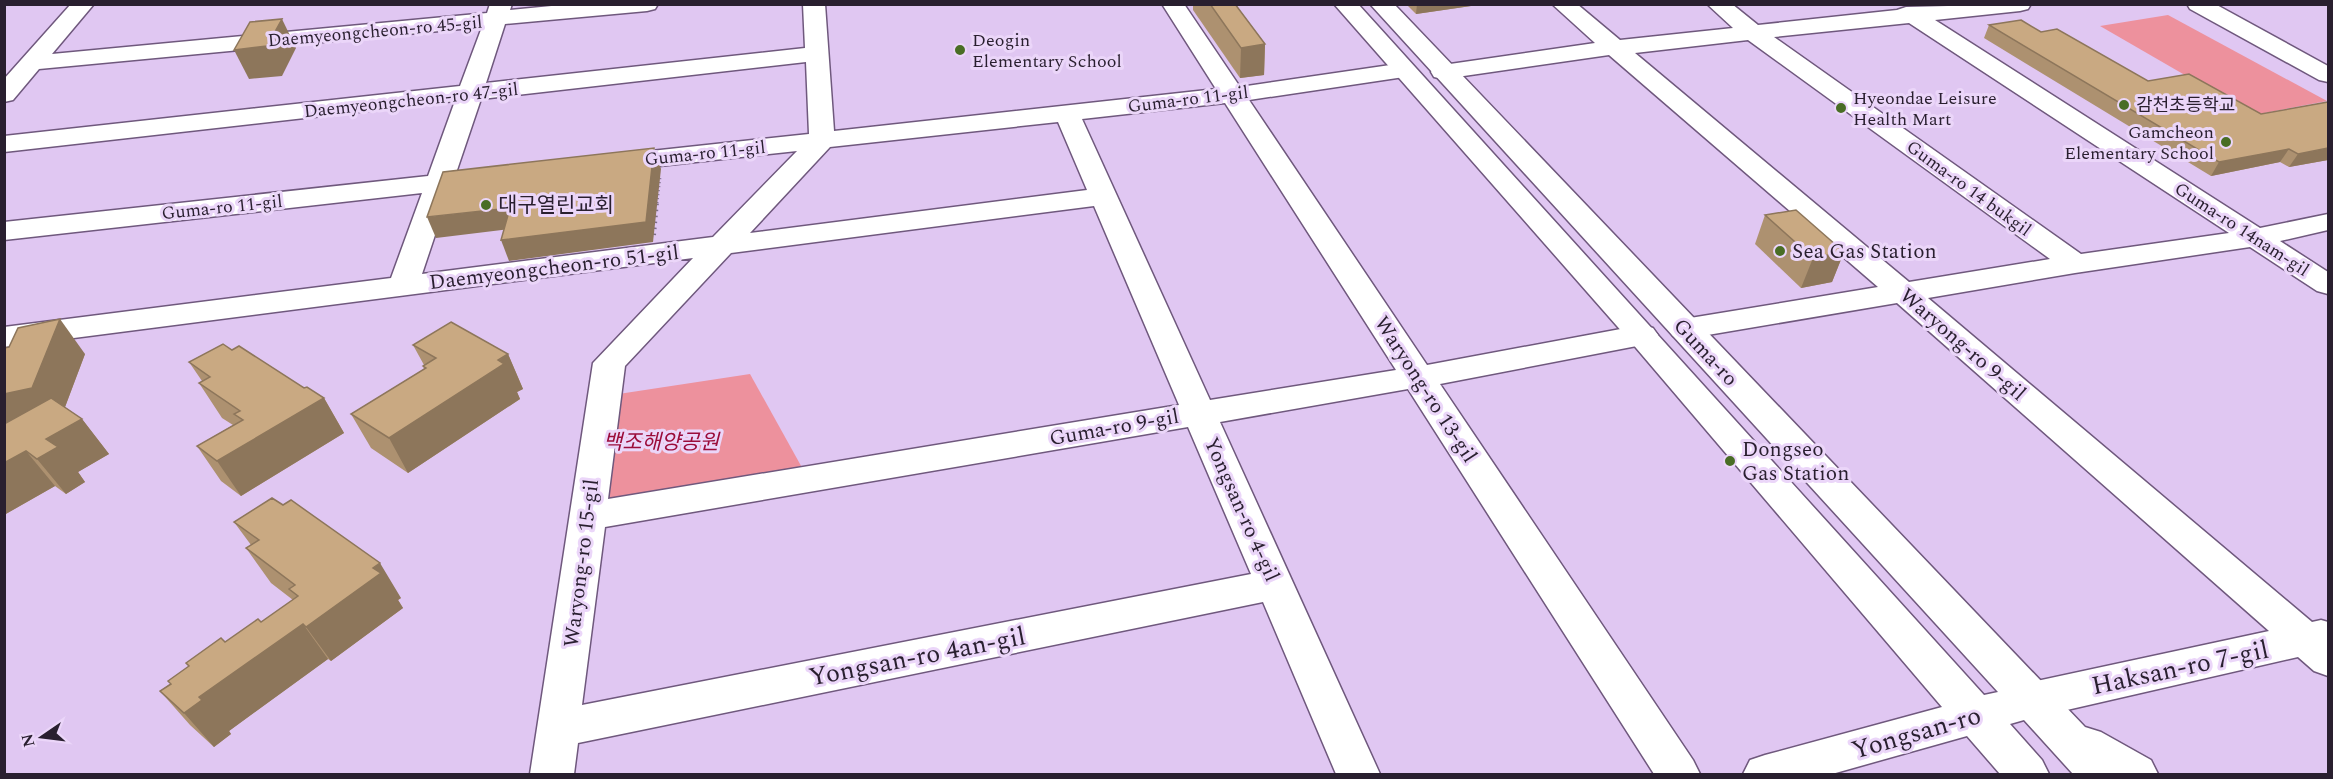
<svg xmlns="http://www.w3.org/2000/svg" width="2333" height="779" font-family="Spectral,'Noto Sans KR',serif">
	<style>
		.green { fill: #ed919d }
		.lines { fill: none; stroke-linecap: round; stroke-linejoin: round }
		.minor-casing { stroke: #6f587d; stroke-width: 3 }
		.major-casing { stroke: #6f587d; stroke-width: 3 }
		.path-far1 { stroke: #7d6d89; stroke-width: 3; stroke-dasharray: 1 3; stroke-linecap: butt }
		.path { stroke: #7d6d89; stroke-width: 4; stroke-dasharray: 1.5 4.5; stroke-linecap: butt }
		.minor { fill: #fff; fill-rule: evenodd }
		.major { fill: #fff; fill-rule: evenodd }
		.wall { fill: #ad9170 }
		.shaded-wall { fill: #8d765b }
		.building { fill: #c9a982; stroke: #8d765b; stroke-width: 1.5 }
		.poi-dot { fill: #496d25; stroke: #ebd6f9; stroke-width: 2 }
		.labels { text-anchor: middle; stroke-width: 6; stroke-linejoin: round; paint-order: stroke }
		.far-street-label { font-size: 18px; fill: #291f2f; stroke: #ebd6f9 }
		.far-poi-label { font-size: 18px; fill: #291f2f; stroke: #ebd6f9; text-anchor: start }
		.poi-label { font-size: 21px; fill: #291f2f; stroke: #ebd6f9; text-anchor: start }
		.street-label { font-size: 21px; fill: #291f2f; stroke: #ebd6f9 }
		.park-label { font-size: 21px; font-style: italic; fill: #9b0c3a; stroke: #ebd6f9 }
		.near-street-label { font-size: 26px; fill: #291f2f; stroke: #ebd6f9 }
	</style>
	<rect width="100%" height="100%" fill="#e0c7f2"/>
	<g class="green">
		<path d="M2168,15L2327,101L2254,115L2100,26Z"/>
		<path d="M750,374L805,473L597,509L612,395Z"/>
	</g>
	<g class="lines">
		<g class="minor-casing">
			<g id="minor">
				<path d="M71,4H94L52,54L487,13L490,4H512L510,10L572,4H658L655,9L647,11L505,24L486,83L805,48L803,4H825L834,131L1216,89L1162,4H1184L1240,87L1404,63L1412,65L1416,70L1412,75L1404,77L1249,100L1427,365L1642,325L1653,328L1658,335L1653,342L1642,345L1440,384L1693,760L1700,774H1654L1408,389L1220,422L1380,774H1336L1263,602L578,743L574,774H530L593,363L693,258L4,347V327L391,278L422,193L4,240V222L428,176L455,101L4,152V136L460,86L482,27L39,69L13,100L4,102V79ZM806,62L809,134L614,155L605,157L601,163L605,169L614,171L797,151L713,237L422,274L450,190L492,184L496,178L492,172L482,170L456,173L481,99ZM1225,103L1396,370L1210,400L1082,119ZM1058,122L1087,190L750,233L830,147ZM1094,206L1179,405L608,499L625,366L731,253ZM1188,427L1251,574L582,705L605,527Z"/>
				<path d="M1552,4H1577L1620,40L1733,28L1707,4H1732L1758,25L1897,10L1906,7L2031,4L2028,9L2020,11L1935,20L2260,228L2328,214V230L2280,241L2328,272V294L2317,291L2250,247L2075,273L1928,298L2312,622L2321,620L2328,622V676L2314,671L2298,657L2032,718L2017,712L2011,700L2017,688L2032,682L2269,631L1897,303L1684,339L1673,336L1668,329L1673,322L1684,319L1878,287L1609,55L1443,79L1434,77L1431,72L1434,67L1443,65L1595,43ZM1909,23L2229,233L2081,254L1774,37ZM1748,40L2050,259L1909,282L1635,53Z"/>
				<path d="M2187,4H2215L2328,66V82L2319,80L2190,9Z"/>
			</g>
		</g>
		<g class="major-casing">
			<path id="major" d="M1334,4H1358L1984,695L1998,692L1370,4H1394L2085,727L2101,732L2151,760L2158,774H2073L2024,720L2010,724L2042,760L2049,774H2000L1967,736L1832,774H1743L1750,760L1765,755L1942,707L1631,342Z"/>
		</g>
		<path class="path-far1" d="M657,203L660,177"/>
		<path class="path" d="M654,235L657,202"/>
		<use href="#minor" class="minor"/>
		<use href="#major" class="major"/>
	</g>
	<g class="wall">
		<path d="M1193,4H1235L1265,44L1264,75L1240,78L1193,10Z"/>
		<path d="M1406,4H1472L1471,6L1416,14Z"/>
		<path d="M1989,25L2041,32L2148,81L2328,160L2289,167L2280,162L2211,176L1984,38Z"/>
		<path d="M1765,215L1844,252L1832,282L1801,288L1755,244Z"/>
		<path d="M413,345L508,354L523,389L517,392L520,399L408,473L371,448L351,414L424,369L423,366L424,365Z"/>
		<path d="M9,347L85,354L65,407L82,419L109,454L78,472L85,482L66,494L55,486L4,515V424L7,422Z"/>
		<path d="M232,350L324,398L344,433L241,496L221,481L197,446L233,425L222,418L199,383L202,381L189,362Z"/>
		<path d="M234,522L401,598L398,600L403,608L331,661L328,659L229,731L231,734L214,747L190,725L160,691L170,684L189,666L186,663L261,622L293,600L271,583L246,548L251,545Z"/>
	</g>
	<g class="shaded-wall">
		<path d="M1417,4H1472L1471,6L1416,14Z"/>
		<path d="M282,19L296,48L282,76L249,79L234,50Z"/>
		<path d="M1265,44L1264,75L1240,78L1241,48Z"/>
		<path d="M654,148L661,169L653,242L509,261L501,240Z"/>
		<path d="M2328,148V160L2289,167L2298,154Z"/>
		<path d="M2289,149L2280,162L2211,176L2219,162Z"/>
		<path d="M510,208L518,228L436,238L427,217Z"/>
		<path d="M1844,252L1832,282L1801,288L1813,258Z"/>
		<path d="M60,319L85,354L59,423L15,433L4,420V383Z"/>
		<path d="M508,354L523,389L517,392L520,399L408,473L389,438Z"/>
		<path d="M324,398L344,433L241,496L217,461Z"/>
		<path d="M82,419L109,454L78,472L85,482L66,494L37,459L46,439Z"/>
		<path d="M26,451L55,486L4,515V463Z"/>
		<path d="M380,563L401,598L398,600L403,608L331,661L306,627L373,568Z"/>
		<path d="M303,624L328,659L229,731L231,734L214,747L184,713L199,697Z"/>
	</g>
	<g class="building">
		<path d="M1210,4H1235L1265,44L1241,48Z"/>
		<path d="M282,19L267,46L234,50L250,22Z"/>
		<path d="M2021,20L2041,32L2057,29L2148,81L2189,74L2261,114L2328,102V148L2298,154L2289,149L2219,162L1989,25Z"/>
		<path d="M654,148L646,222L501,240L510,208L427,217L443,172Z"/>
		<path d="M1796,210L1844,252L1813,258L1765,215Z"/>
		<path d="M60,319L32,388L4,394V348L9,347L18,328Z"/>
		<path d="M451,322L508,354L498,360L504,364L389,438L351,414L426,368L423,366L436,358L413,345Z"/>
		<path d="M223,344L232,350L239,346L304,388L307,387L324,398L217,461L197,446L243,420L234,414L240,411L199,383L210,377L189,362Z"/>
		<path d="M51,398L82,419L46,439L58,447L37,459L26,451L4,463V424Z"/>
		<path d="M272,498L283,505L291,500L380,563L373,568L381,573L306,627L303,624L199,697L202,700L184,713L160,691L171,684L168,681L189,666L186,663L221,638L225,642L258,619L261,622L298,596L289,589L295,585L246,548L259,540L234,522Z"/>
	</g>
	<g class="poi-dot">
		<circle cx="960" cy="50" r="6"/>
		<circle cx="2124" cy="105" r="6"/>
		<circle cx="1841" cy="108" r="6"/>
		<circle cx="2226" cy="142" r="6"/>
		<circle cx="486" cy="205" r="6"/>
		<circle cx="1780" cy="251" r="6"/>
		<circle cx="1730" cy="461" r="6"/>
	</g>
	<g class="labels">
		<g class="far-street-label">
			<text transform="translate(375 31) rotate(-5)" y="6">Daemyeongcheon-ro 45-gil</text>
			<text transform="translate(1188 99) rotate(-7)" y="6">Guma-ro 11-gil</text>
			<text transform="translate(411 100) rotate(-6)" y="6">Daemyeongcheon-ro 47-gil</text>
			<text transform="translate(705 153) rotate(-6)" y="6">Guma-ro 11-gil</text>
			<text transform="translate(1969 188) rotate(36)" y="6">Guma-ro 14 bukgil</text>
			<text transform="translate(222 207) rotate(-6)" y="6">Guma-ro 11-gil</text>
			<text transform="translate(2242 229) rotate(33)" y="6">Guma-ro 14nam-gil</text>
		</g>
		<g class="far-poi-label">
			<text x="972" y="46">Deogin<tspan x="972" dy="21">Elementary School</tspan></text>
			<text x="1853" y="104">Hyeondae Leisure<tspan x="1853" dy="21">Health Mart</tspan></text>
			<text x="2136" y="111">감천초등학교</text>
			<text x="2214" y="138" text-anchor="end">Gamcheon<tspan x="2214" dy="21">Elementary School</tspan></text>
		</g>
		<g class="poi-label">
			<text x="498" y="212">대구열린교회</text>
			<text x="1792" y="258">Sea Gas Station</text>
			<text x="1742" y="456">Dongseo<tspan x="1742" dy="24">Gas Station</tspan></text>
		</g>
		<g class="street-label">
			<text transform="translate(554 267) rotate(-7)" y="7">Daemyeongcheon-ro 51-gil</text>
			<text transform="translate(1963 344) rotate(41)" y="7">Waryong-ro 9-gil</text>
			<text transform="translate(1706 352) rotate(47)" y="7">Guma-ro</text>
			<text transform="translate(1426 389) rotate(57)" y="7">Waryong-ro 13-gil</text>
			<text transform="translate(1114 427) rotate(-10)" y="7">Guma-ro 9-gil</text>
			<text transform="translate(1242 509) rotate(66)" y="7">Yongsan-ro 4-gil</text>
			<text transform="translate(581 563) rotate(-83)" y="7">Waryong-ro 15-gil</text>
		</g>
		<g class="park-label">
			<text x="661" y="449">백조해양공원</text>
		</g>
		<g class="near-street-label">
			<text transform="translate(917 656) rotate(-11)" y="9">Yongsan-ro 4an-gil</text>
			<text transform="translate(2180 667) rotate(-12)" y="9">Haksan-ro 7-gil</text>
			<text transform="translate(1916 732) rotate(-16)" y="9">Yongsan-ro</text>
		</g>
	</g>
	<rect width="2333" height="779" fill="none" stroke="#291f2f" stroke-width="12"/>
	<g transform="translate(42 737) rotate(256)" stroke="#ebd6f9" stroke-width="4.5" paint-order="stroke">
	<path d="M0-4.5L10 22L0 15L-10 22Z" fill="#291f2f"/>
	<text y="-9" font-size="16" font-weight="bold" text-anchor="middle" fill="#291f2f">N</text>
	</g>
</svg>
